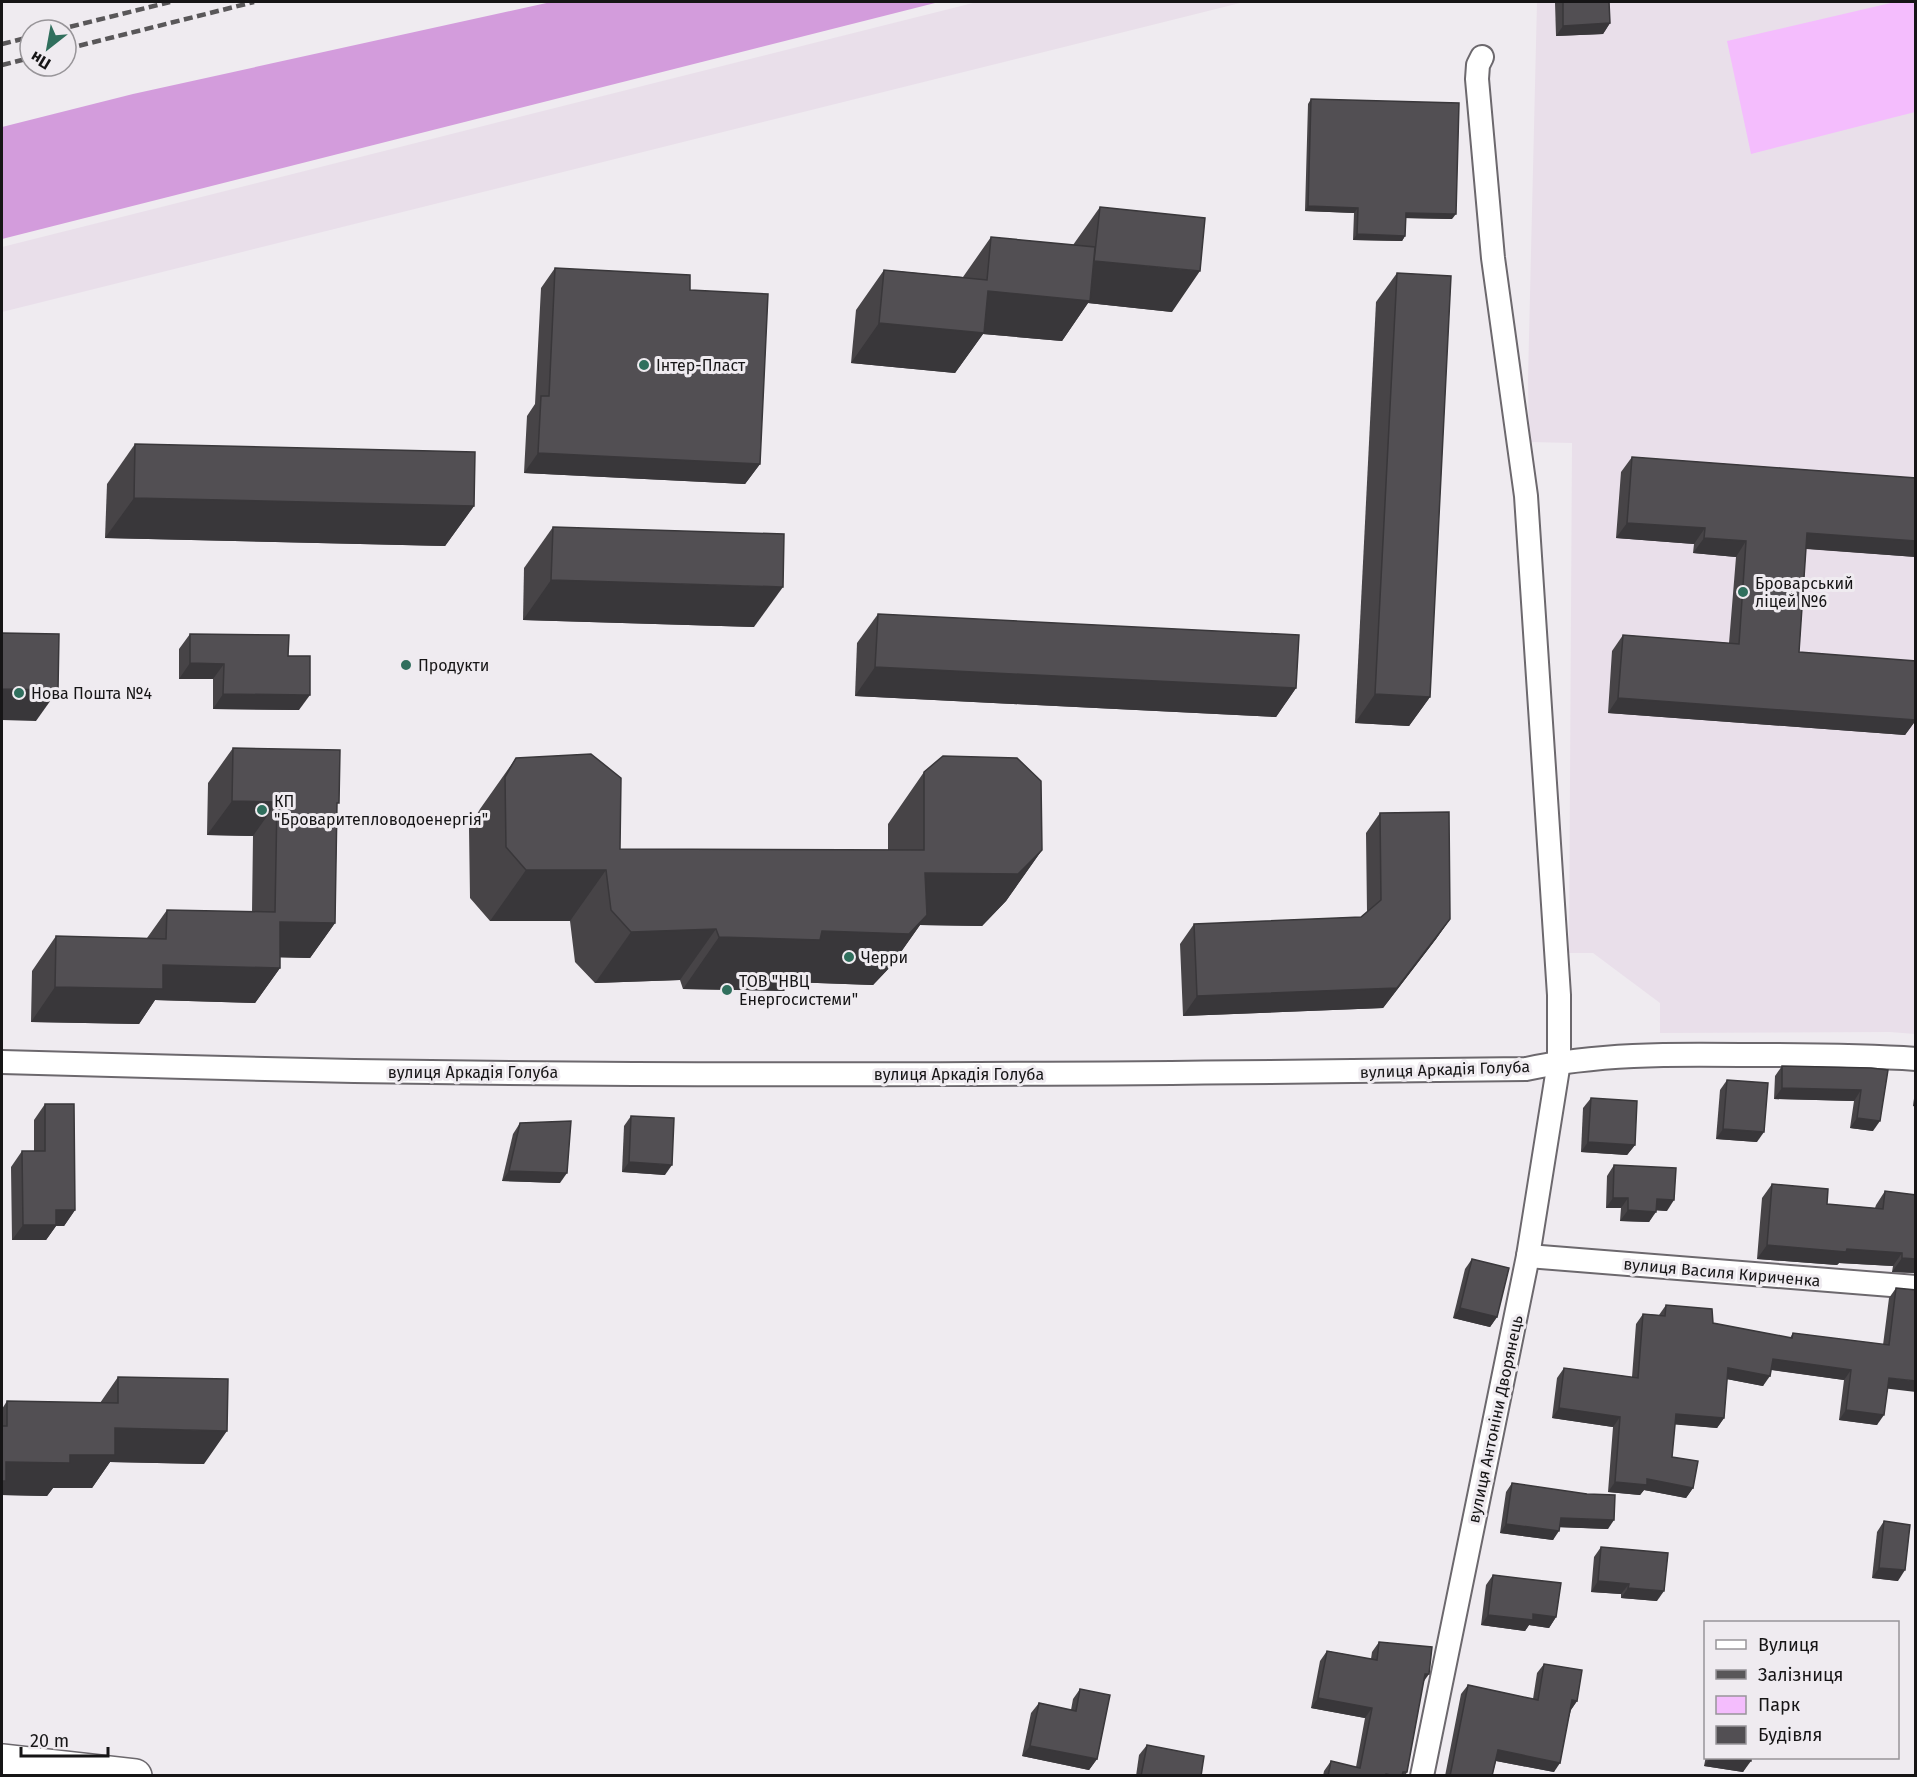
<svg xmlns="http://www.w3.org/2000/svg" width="1917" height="1777" font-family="'Fira Sans',sans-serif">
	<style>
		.built { fill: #e9dfea }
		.green { fill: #f4bdfd }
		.forest { fill: #d39cdc }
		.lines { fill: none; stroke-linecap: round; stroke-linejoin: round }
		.street-casing { stroke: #6c686d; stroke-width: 26 }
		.primary-casing { stroke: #6c686d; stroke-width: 36 }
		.street { stroke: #fff; stroke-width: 22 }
		.primary { stroke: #fff; stroke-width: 33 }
		.rail { stroke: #595759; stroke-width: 4.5; stroke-dasharray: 9 4.5; stroke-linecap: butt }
		.wall { fill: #474447 }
		.shaded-wall { fill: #39373a }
		.building { fill: #524f53; stroke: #39373a; stroke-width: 1.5 }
		.poi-dot { fill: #306f5d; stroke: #efebf0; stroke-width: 2 }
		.labels { text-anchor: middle; stroke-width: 6; stroke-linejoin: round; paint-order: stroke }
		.poi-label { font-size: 16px; fill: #161516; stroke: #efebf0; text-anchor: start }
		.street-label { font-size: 16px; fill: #161516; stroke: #efebf0 }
	</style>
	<rect width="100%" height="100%" fill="#efebf0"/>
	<g class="built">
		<path d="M977,2H1244L2,312V247Z"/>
		<path d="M1537,2H1915V1034L1890,1032L1660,1033V1003L1593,953H1569L1572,443L1529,442L1528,379Z"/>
	</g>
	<path class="green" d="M1895,2H1915V112L1751,154L1727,41Z"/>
	<path class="forest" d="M551,2H939L2,239V127L133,94Z"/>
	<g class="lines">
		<g class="street-casing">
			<g id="street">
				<path d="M2,1062C119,1065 237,1069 354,1071C745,1077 1136,1074 1526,1069C1596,1054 1670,1054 1741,1055C1799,1055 1857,1055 1916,1059"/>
				<path d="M1528,1256L1916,1287"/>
				<path d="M1422,1776L1528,1256L1559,1062V995L1526,496L1493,258L1477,79L1478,65L1482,57"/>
			</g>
		</g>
		<g class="primary-casing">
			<path id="primary" d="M2,1761L135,1776"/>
		</g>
		<use href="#street" class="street"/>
		<use href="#primary" class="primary"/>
		<g class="rail">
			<path d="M57,30L170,2"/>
			<path d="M2,44L30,37"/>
			<path d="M66,49L254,2"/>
			<path d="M2,65L30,58"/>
		</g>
	</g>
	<g class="wall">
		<path d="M1555,2H1609L1610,23L1603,34L1556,36Z"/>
		<path d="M1311,99L1452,219L1406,218L1405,236L1402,241L1353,240L1354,213L1305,211L1308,104Z"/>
		<path d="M1100,207L1172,312L1088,303L1062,341L983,334L955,373L851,363L856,310L884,270L963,277L991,237L1073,245Z"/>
		<path d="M555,268L690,290L760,464L745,484L524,473L527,416L535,404L541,288Z"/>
		<path d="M1397,273L1430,697L1409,726L1355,723L1376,302Z"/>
		<path d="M135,444L474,506L445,546L105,538L107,484Z"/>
		<path d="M1632,457L1916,478V557L1806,549L1799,652L1916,720L1905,735L1608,713L1612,651L1623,635L1729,643L1736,557L1693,553L1694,544L1616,538L1621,472Z"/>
		<path d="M553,527L754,627L523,620L524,568Z"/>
		<path d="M878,614L1296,688L1276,717L855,696L857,643Z"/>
		<path d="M190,634L288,656L299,710L213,709V679H179V649Z"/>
		<path d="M233,748L337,806L335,923L310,958L280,957V968L255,1003L155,1000L139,1024L31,1022L32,971L56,936L147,938L167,910L252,912L253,836L207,835L208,783Z"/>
		<path d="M516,758L620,849L888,850V824L924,772L1042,850L1006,901L982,926L920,925L891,966L873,985L790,982L784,991L683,989L680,980L595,983L575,962L570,921H490L470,898L469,828L480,809Z"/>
		<path d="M1380,813L1450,919L1436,939L1383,1008L1183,1016L1180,944L1194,924L1361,917L1367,912L1366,833Z"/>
		<path d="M1782,1066L1871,1068L1873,1131L1850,1128L1854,1101L1774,1099L1775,1076Z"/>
		<path d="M1727,1080L1757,1142L1716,1139L1720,1090Z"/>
		<path d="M1916,1083V1107L1913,1106Z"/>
		<path d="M1591,1098L1635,1145L1627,1155L1581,1152L1583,1108Z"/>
		<path d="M45,1104L75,1210L64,1226H56L46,1240H12L11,1167L22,1151H34V1120Z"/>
		<path d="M631,1116L665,1175L622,1172L624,1126Z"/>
		<path d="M520,1123L560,1183L502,1181L513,1134Z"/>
		<path d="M1614,1165L1667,1211L1656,1210L1649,1222L1620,1221L1621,1208H1606L1607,1176Z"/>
		<path d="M1772,1184L1827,1204L1875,1208L1876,1205L1885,1191L1916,1195V1273L1892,1272L1893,1266L1839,1263L1837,1265L1757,1259L1762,1198Z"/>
		<path d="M1472,1259L1497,1317L1490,1327L1453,1318L1465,1269Z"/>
		<path d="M1896,1288L1888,1389L1877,1425L1839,1420L1844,1380L1771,1370L1763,1386L1727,1379L1724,1418L1717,1428L1675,1424L1672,1457L1693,1488L1686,1498L1644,1490L1640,1495L1608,1492L1613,1427L1552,1418L1557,1378L1564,1368L1632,1377L1636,1324L1643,1314L1659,1315L1666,1305L1713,1323L1790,1338L1793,1333L1883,1345L1889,1298Z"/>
		<path d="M118,1377L204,1464L110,1462L92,1488H53L47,1496L2,1495V1409L7,1401L100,1403Z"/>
		<path d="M1512,1483L1608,1529L1559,1527L1553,1540L1500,1533L1506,1492Z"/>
		<path d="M1884,1521L1898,1581L1872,1578L1877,1532Z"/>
		<path d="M1601,1547L1657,1601L1621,1598V1594L1591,1592L1594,1557Z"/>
		<path d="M1493,1575L1556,1617L1549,1628L1529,1625L1525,1631L1481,1625L1486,1585Z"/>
		<path d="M1379,1642L1423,1683L1407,1772L1405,1776H1323L1324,1771L1331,1761L1356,1767L1365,1718L1311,1708L1320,1661L1327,1651L1371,1659L1372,1652Z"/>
		<path d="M1544,1664L1577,1701L1571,1710L1554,1772L1496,1761L1492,1776H1445L1461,1694L1468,1685L1533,1699L1537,1673Z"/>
		<path d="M1080,1689L1097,1759L1089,1770L1022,1756L1031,1713L1039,1703L1071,1710L1073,1699Z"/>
		<path d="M1147,1745L1201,1776H1136L1139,1755Z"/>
		<path d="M1706,1756V1758H1751L1743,1772L1704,1766Z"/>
	</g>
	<g class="shaded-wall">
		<path d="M1610,23L1603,34L1556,36L1563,26Z"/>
		<path d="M1308,206L1358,208L1354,213L1305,211Z"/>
		<path d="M1406,213L1456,214L1452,219L1402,218Z"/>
		<path d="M1357,234L1405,236L1402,241L1353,240Z"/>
		<path d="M1094,261L1200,271L1172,312L1088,303L1062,341L983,334L955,373L851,363L879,323Z"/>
		<path d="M538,453L760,464L745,484L524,473Z"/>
		<path d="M134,498L474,506L445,546L105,538Z"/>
		<path d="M1627,523L1705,528L1694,544L1616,538Z"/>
		<path d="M1807,533L1916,541V557L1797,548Z"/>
		<path d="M1704,538L1746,541L1736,557L1693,553Z"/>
		<path d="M551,580L783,587L754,627L523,620Z"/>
		<path d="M190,663L224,664L213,679H179Z"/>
		<path d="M875,667L1296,688L1276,717L855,696Z"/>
		<path d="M2,689L58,690L36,721L2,720Z"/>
		<path d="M223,694L310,695L299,710L213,709Z"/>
		<path d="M1375,694L1430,697L1409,726L1355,723Z"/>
		<path d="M1618,698L1916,720L1905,735L1608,713Z"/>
		<path d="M232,801L277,802L253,836L207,835Z"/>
		<path d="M1042,850L1006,901L982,926L920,925L891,966L873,985L790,982L784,991L683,989L719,937L822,931L925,873Z"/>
		<path d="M526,870H606L570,921H490Z"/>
		<path d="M1450,919L1436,939L1383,1008L1183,1016L1197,996Z"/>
		<path d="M280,922L335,923L310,958L256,957Z"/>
		<path d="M716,929L680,980L595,983L631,932Z"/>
		<path d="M163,965L280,968L255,1003L155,1000L139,1024L31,1022L55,987Z"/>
		<path d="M1782,1088L1861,1090L1854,1101L1774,1099Z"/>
		<path d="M1857,1118L1880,1121L1873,1131L1850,1128Z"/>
		<path d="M1723,1129L1764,1132L1757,1142L1716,1139Z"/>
		<path d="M1588,1142L1635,1145L1627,1155L1581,1152Z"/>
		<path d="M629,1162L672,1165L665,1175L622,1172Z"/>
		<path d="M509,1171L567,1173L560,1183L502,1181Z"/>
		<path d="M1613,1198H1628L1621,1208H1606Z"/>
		<path d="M1657,1199L1674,1200L1667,1211L1650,1210Z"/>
		<path d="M56,1210H75L64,1226H56L46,1240H12L23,1225Z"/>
		<path d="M1628,1210L1656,1212L1649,1222L1620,1221Z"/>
		<path d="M1767,1245L1847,1249L1902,1253L1893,1266L1839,1263L1837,1265L1757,1259Z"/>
		<path d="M1902,1258L1916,1259V1273L1892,1272Z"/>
		<path d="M1460,1308L1497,1317L1490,1327L1453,1318Z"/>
		<path d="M1773,1359L1851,1370L1844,1380L1766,1369Z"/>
		<path d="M1728,1368L1770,1376L1763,1386L1721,1378Z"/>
		<path d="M1889,1378L1916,1381V1392L1882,1388Z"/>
		<path d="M1559,1408L1620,1417L1613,1427L1552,1418Z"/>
		<path d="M1846,1410L1884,1415L1877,1425L1839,1420Z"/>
		<path d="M1676,1414L1724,1418L1717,1428L1669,1424Z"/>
		<path d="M115,1428L227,1431L204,1464L110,1462L92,1488H53L47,1496L2,1495V1468L6,1462L70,1455Z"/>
		<path d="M1647,1479L1693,1488L1686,1498L1644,1490L1640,1495L1608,1492L1615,1482Z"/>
		<path d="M1561,1518L1614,1520L1608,1529L1554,1527Z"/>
		<path d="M1506,1524L1559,1531L1553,1540L1500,1533Z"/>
		<path d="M1879,1568L1905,1570L1898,1581L1872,1578Z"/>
		<path d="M1598,1581L1629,1584L1621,1594L1591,1592Z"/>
		<path d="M1628,1588L1664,1591L1657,1601L1621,1598Z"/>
		<path d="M1533,1614L1556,1617L1549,1628L1529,1625L1525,1631L1481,1625L1488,1615Z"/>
		<path d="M1425,1674H1429L1422,1684Z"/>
		<path d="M1318,1698L1372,1708L1365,1718L1311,1708Z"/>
		<path d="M1572,1700L1577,1701L1570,1711Z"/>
		<path d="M1030,1746L1097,1759L1089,1770L1022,1756Z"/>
		<path d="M1498,1750L1560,1763L1554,1772L1491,1760Z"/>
		<path d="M1710,1758H1724L1751,1761L1743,1772L1704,1766Z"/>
	</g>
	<g class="building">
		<path d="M1563,2H1609L1610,23L1563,26Z"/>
		<path d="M1311,99L1459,103L1456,214L1406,213L1405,236L1357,234L1358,208L1308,206Z"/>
		<path d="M1100,207L1205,218L1200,271L1094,261Z"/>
		<path d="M991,237L1095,247L1090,301L988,291L984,333L879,323L884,270L987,280Z"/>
		<path d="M555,268L690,275V290L768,294L760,464L538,453L541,396H549Z"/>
		<path d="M1397,273L1451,276L1430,697L1375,694Z"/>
		<path d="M135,444L475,452L474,506L134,498Z"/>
		<path d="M1632,457L1916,478V541L1807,533L1799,652L1916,661V720L1618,698L1623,635L1739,644L1746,541L1704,538L1705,528L1627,523Z"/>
		<path d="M553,527L784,534L783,587L551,580Z"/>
		<path d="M878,614L1299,635L1296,688L875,667Z"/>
		<path d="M2,633L59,634L58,690L2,689Z"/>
		<path d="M190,634L289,635L288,656H310V695L223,694L224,664L190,663Z"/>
		<path d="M233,748L340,750L339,803H337L335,923L280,922V968L163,965V989L55,987L56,936L166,939L167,910L275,912L277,802L232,801Z"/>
		<path d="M591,754L621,778L620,849L924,850V772L943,756L1017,758L1041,781L1042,850L1018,874L925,873L927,915L909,934L822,931L820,940L719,937L716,929L631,932L611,910L606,870H526L506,847L505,777L516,758Z"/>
		<path d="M1449,812L1450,919L1397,988L1197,996L1194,924L1361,917L1381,900L1380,813Z"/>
		<path d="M1782,1066L1871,1068L1888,1070L1880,1121L1857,1118L1861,1090L1782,1088Z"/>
		<path d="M1727,1080L1768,1083L1764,1132L1723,1129Z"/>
		<path d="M1591,1098L1637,1101L1635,1145L1588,1142Z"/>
		<path d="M45,1104H74L75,1210H56V1225H23L22,1151H45Z"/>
		<path d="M631,1116L674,1118L672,1165L629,1162Z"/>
		<path d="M571,1121L567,1173L509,1171L520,1123Z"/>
		<path d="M1614,1165L1676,1168L1674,1200L1657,1199L1656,1212L1628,1210V1198H1613Z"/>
		<path d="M1772,1184L1828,1189L1827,1204L1883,1209L1885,1191L1916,1195V1259L1902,1258V1253L1847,1249L1846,1252L1767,1245Z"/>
		<path d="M1472,1259L1509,1268L1497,1317L1460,1308Z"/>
		<path d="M1896,1288L1916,1290V1381L1889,1378L1884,1415L1846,1410L1851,1370L1773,1359L1770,1376L1728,1368L1724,1418L1676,1414L1672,1457L1698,1461L1693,1488L1647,1479V1485L1615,1482L1620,1417L1559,1408L1564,1368L1638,1378L1643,1314L1665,1316L1666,1305L1712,1309L1713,1323L1792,1338L1793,1333L1889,1345Z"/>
		<path d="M118,1377L228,1379L227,1431L115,1428V1455H70V1463L6,1462V1481H2V1426H7V1401L118,1403Z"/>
		<path d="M1512,1483L1587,1494L1615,1495L1614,1520L1561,1518L1559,1531L1506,1524Z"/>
		<path d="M1884,1521L1910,1525L1905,1570L1879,1568Z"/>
		<path d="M1601,1547L1668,1553L1664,1591L1628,1588L1629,1584L1598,1581Z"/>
		<path d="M1493,1575L1561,1583L1556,1617L1533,1614V1620L1488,1615Z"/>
		<path d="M1379,1642L1432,1647L1429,1674H1425L1407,1772H1403L1402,1776H1396L1386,1774L1385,1776H1328L1331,1761L1360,1768L1372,1708L1318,1698L1327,1651L1377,1660Z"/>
		<path d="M1544,1664L1582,1670L1577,1701L1572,1700L1560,1763L1498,1750L1492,1776H1450L1468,1685L1538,1700Z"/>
		<path d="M1080,1689L1110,1695L1097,1759L1030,1746L1039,1703L1076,1711Z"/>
		<path d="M1147,1745L1204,1756L1201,1776H1141Z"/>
		<path d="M1724,1758H1751V1761Z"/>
	</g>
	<g class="poi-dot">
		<circle cx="644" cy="365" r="6"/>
		<circle cx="1743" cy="592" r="6"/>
		<circle cx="406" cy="665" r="6"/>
		<circle cx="19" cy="693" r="6"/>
		<circle cx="262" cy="810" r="6"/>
		<circle cx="849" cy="957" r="6"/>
		<circle cx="727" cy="990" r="6"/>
	</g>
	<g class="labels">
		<g class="poi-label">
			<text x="656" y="371">Інтер-Пласт</text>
			<text x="1755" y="589">Броварський<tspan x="1755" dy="18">ліцей №6</tspan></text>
			<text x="418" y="671">Продукти</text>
			<text x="31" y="699">Нова Пошта №4</text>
			<text x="274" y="807">КП<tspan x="274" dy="18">"Броваритепловодоенергія"</tspan></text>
			<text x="861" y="963">Черри</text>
			<text x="739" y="987">ТОВ "НВЦ<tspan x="739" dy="18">Енергосистеми"</tspan></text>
		</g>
		<g class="street-label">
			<text transform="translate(1445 1069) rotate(-2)" y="6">вулиця Аркадія Голуба</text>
			<text x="473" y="1078">вулиця Аркадія Голуба</text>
			<text x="959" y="1080">вулиця Аркадія Голуба</text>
			<text transform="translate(1722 1272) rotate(5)" y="6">вулиця Василя Кириченка</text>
			<text transform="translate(1495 1419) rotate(-78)" y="6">вулиця Антоніни Дворянець</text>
		</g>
	</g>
	<rect width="1917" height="1777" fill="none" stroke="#161516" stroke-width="6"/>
	<rect x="1704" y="1621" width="195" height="138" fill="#efebf0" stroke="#989599" stroke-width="1.5"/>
	<rect x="1716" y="1640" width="30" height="9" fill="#ffffff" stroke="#989599" stroke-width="1.5"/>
	<text x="1758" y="1651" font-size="18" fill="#161516">Вулиця</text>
	<rect x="1716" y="1670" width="30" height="9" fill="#595759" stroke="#989599" stroke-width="1.5"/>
	<text x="1758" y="1681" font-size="18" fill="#161516">Залізниця</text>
	<rect x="1716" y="1696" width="30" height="18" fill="#f4bdfd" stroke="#989599" stroke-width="1.5"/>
	<text x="1758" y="1711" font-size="18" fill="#161516">Парк</text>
	<rect x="1716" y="1726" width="30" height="18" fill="#524f53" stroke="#989599" stroke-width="1.5"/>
	<text x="1758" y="1741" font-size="18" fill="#161516">Будівля</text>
	<g transform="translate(48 48) rotate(211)"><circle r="28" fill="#efebf0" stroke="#989599" stroke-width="1.5"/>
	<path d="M0-4.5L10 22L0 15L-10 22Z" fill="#306f5d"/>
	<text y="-9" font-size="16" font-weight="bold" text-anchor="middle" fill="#161516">Пн</text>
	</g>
	<path d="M21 1747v9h87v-9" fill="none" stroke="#161516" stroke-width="3"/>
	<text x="30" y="1747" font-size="18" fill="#161516" stroke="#efebf0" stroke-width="4.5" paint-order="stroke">20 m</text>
</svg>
